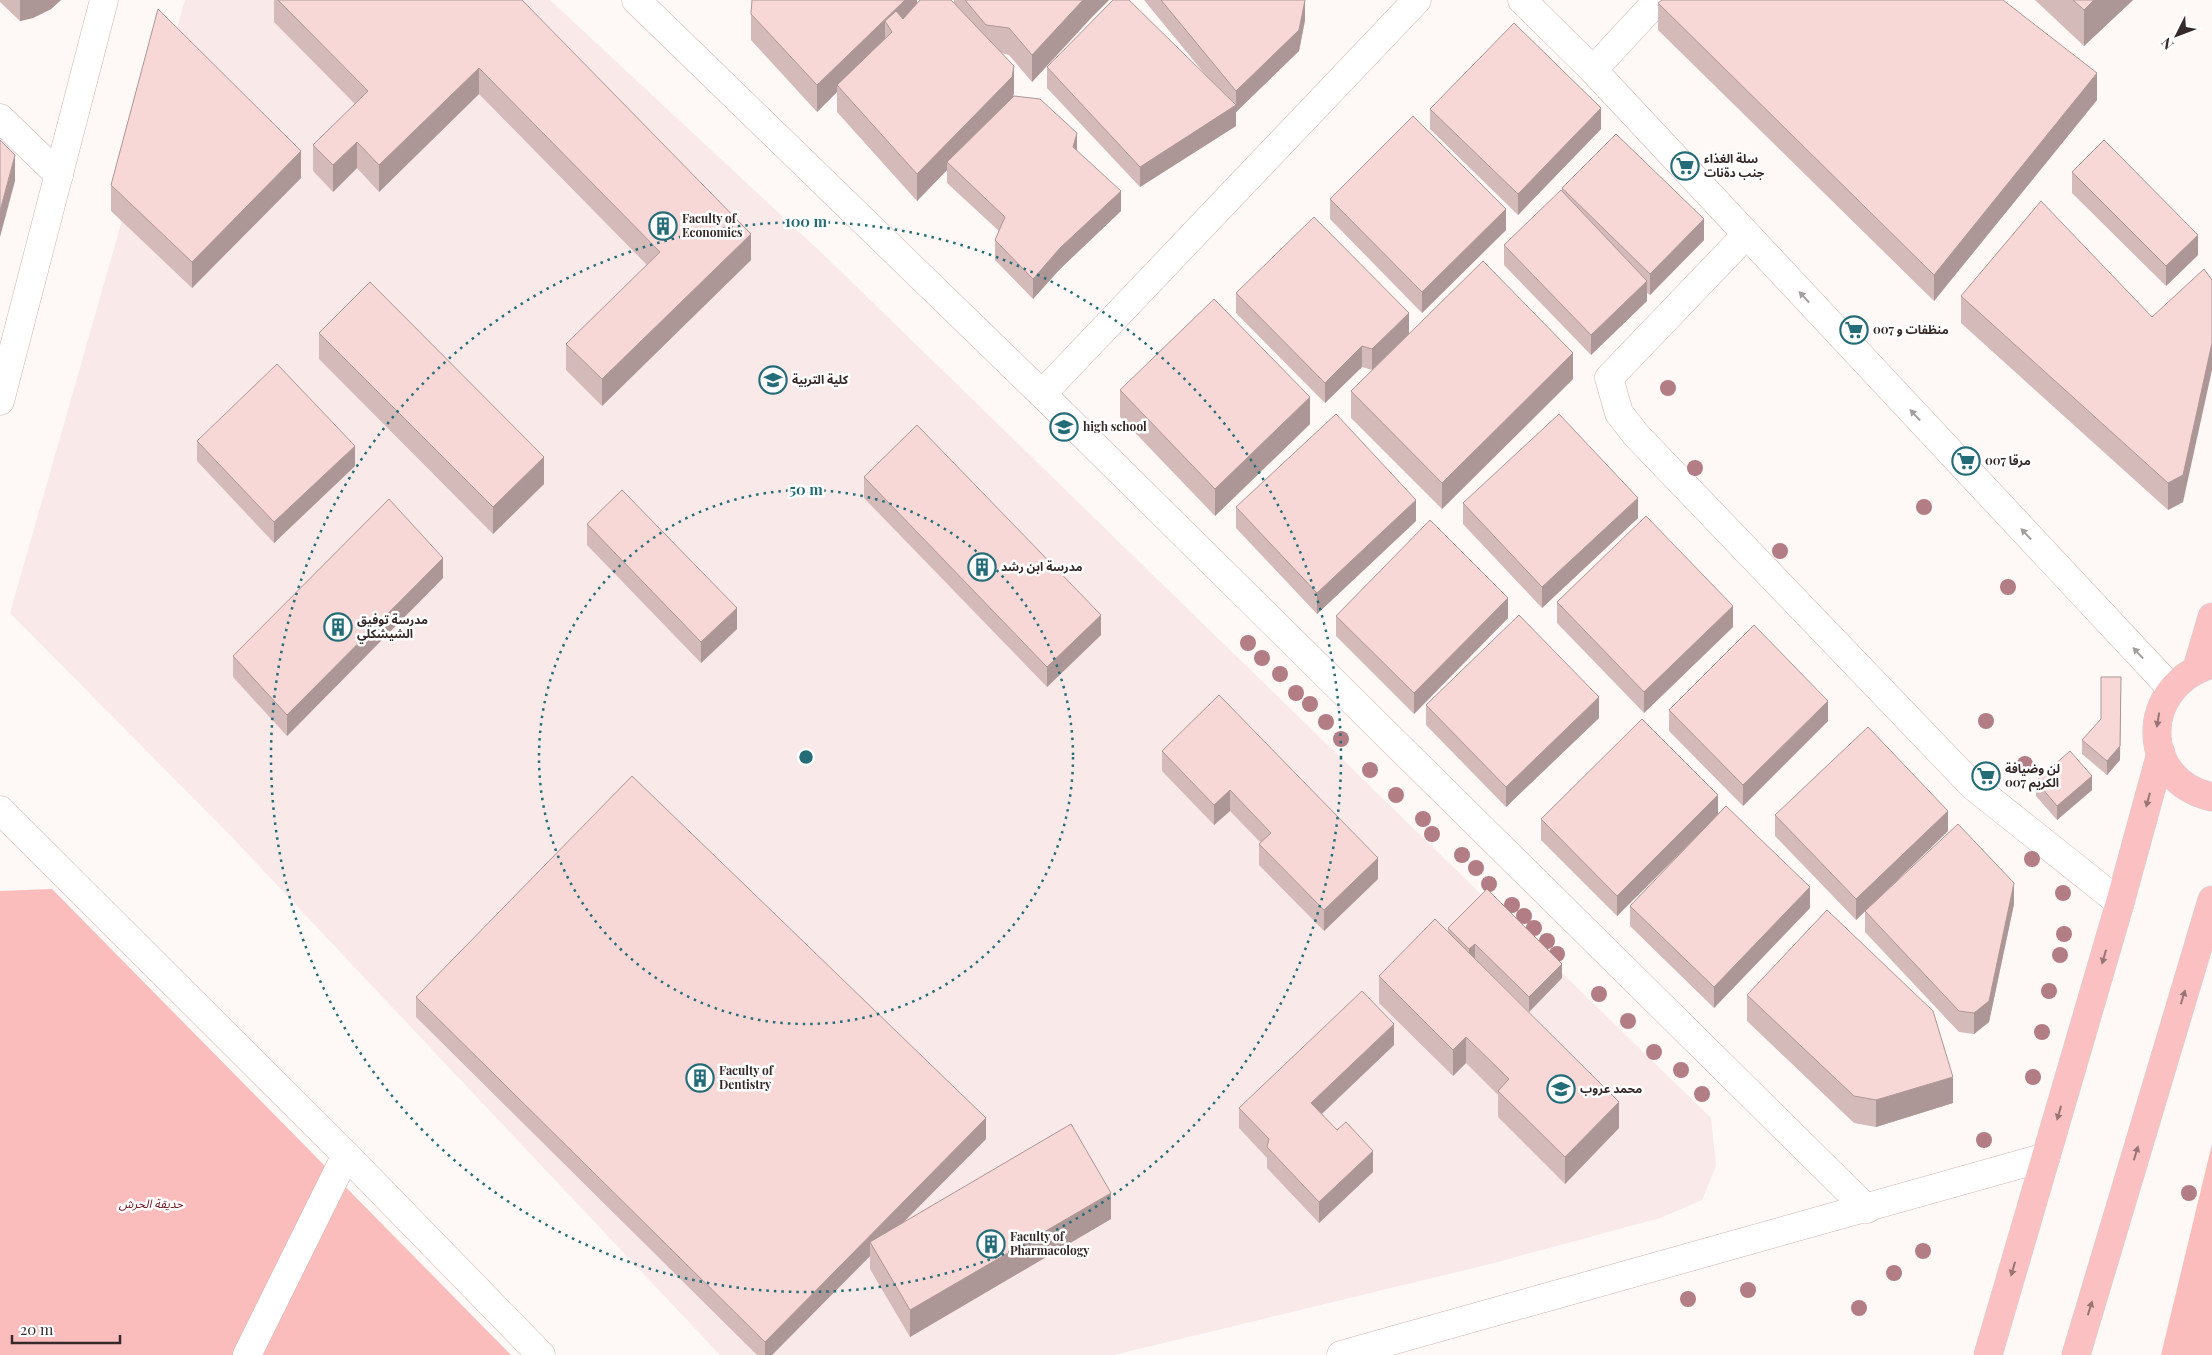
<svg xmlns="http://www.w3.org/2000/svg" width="2212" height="1355" font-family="'Playfair Display','Noto Sans Arabic',serif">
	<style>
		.built { fill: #fae9e9 }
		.green { fill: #fbbdbc }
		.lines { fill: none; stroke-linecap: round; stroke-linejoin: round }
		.street-casing { stroke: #d2b4b3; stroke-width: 29 }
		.primary-casing { stroke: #d7d4d4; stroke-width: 29 }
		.street { stroke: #fff; stroke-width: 28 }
		.primary { stroke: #fbc0c1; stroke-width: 28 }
		.tree { fill: #b27d84 }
		.wall { fill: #d4bab9 }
		.shaded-wall { fill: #ad9796 }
		.building { fill: #f7d8d7; stroke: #ad9796 }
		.oneway { fill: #a49f9f }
		.oneway2 { fill: #987475 }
		.ring { fill: none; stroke: #246c78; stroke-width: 2.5; stroke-dasharray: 2.5 5 }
		.labels { text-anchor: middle; stroke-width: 5; stroke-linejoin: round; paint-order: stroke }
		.poi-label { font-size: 12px; font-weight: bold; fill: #352929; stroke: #fff; text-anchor: start }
		.park-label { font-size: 12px; font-style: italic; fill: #741925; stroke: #fff }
		.centre { fill: #246c78; stroke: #fff; stroke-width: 2.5 }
		.ring-label { font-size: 15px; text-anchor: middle; font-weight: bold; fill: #246c78; stroke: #fff; stroke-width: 5; stroke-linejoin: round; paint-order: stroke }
	</style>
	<rect width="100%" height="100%" fill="#fef8f7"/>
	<path class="built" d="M185,0H550L827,258L1711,1118L1716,1166L1702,1200L1660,1218L1494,1263L1114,1355H720L230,835L10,613Z"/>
	<g class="green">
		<path d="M52,889L511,1355H0V891Z"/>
		<path d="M2212,1144V1355H2161Z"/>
	</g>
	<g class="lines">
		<g class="street-casing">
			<g id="street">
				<path d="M636,0L1042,394L1867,1209"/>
				<path d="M1522,0L1593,70L2171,688"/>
				<path d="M1593,70L1658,0"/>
				<path d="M0,118L59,175"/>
				<path d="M1746,235L1609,378L1619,413L1637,436L1973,786L2120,903"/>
				<path d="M1042,394L1417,0"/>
				<path d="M0,401L104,0"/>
				<path d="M0,810L346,1155L541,1355"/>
				<path d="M247,1355L346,1155"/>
				<path d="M1341,1355L2046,1157"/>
			</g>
		</g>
		<g class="primary-casing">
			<g id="primary">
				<path d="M2212,664C2138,686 2139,781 2212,797"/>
				<path d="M2197,668L2212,617"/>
				<path d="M1988,1355L2120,903L2161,753"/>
				<path d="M2076,1355L2212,900"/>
			</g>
		</g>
		<use href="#street" class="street"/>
		<use href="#primary" class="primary"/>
	</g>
	<g class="tree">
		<circle cx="1668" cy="388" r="8"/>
		<circle cx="1695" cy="468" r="8"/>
		<circle cx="1924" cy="507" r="8"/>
		<circle cx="1780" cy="551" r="8"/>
		<circle cx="2008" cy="587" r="8"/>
		<circle cx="1248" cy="643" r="8"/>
		<circle cx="1262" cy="658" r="8"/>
		<circle cx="1280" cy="674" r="8"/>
		<circle cx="1296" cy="693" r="8"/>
		<circle cx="1310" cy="704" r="8"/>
		<circle cx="1986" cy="721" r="8"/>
		<circle cx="1326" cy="722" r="8"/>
		<circle cx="1341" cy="739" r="8"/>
		<circle cx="2025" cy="764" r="8"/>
		<circle cx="1370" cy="770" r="8"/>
		<circle cx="1396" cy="795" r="8"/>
		<circle cx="1423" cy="819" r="8"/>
		<circle cx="1432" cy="834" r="8"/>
		<circle cx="1462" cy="855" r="8"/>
		<circle cx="2032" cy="859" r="8"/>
		<circle cx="1476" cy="868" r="8"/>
		<circle cx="1489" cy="884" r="8"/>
		<circle cx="2063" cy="893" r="8"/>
		<circle cx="1512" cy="905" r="8"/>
		<circle cx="1524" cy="916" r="8"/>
		<circle cx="1534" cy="928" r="8"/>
		<circle cx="2064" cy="934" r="8"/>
		<circle cx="1547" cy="941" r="8"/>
		<circle cx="1557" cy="954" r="8"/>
		<circle cx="2060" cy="955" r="8"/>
		<circle cx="2049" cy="991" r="8"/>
		<circle cx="1599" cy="994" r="8"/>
		<circle cx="1628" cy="1021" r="8"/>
		<circle cx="2042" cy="1032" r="8"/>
		<circle cx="1654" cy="1052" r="8"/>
		<circle cx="1681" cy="1070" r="8"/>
		<circle cx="2033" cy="1077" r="8"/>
		<circle cx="1702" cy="1094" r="8"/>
		<circle cx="1984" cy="1140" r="8"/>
		<circle cx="2189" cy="1193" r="8"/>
		<circle cx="1923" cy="1251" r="8"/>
		<circle cx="1894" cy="1273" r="8"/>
		<circle cx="1748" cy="1290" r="8"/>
		<circle cx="1688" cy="1299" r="8"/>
		<circle cx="1859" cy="1308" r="8"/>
	</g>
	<g class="wall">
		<path d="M0,0H61L51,9L33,18L20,21L0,2Z"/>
		<path d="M274,0H522L751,260L602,406L566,370V344L647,265L479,94L379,192L357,168L333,192L313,171V145L355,104L274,22Z"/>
		<path d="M917,0V3H954V0H1109L1092,17L1032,82L1009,55L1002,53L1014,92L1013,97L1077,150L1121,211L1060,269L1033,299L995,260V240L999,231L947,183V170L917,201L837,112V92L817,112L751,40V14Z"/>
		<path d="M1144,0H1305V20L1299,51L1236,112V126L1140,187L1047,88V67L1208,78Z"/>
		<path d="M2035,0H2133L2084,46Z"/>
		<path d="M1658,3L2097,100L1934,301L1658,30Z"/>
		<path d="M1430,109L1601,129L1518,215L1430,129Z"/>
		<path d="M2072,172L2198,255L2166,286L2072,193Z"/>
		<path d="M301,178L192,288L111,211V185Z"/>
		<path d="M1562,188L1704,240L1650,295L1647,293V301L1591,355L1504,265V245L1562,191Z"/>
		<path d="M1330,199L1506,230L1422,313L1330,219Z"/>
		<path d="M2041,201L2183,502L2168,510L1961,323V296Z"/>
		<path d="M1236,293L1409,334L1372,370L1362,367L1325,403L1236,313Z"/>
		<path d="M319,333L544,484L493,534L319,359Z"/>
		<path d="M1573,379L1442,509L1351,418V391Z"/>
		<path d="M1120,390L1310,424L1215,516L1120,417Z"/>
		<path d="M197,441L355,466L274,543L197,461Z"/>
		<path d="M864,477L1101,635L1047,687L864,498Z"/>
		<path d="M1463,503L1638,518L1542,608L1463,524Z"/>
		<path d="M1236,507L1416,521L1317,614L1236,528Z"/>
		<path d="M587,524L737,629L701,663L587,545Z"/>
		<path d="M443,578L287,736L233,677V656Z"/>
		<path d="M1557,602L1733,627L1644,713L1557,623Z"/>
		<path d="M1336,616L1508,618L1414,714L1336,636Z"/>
		<path d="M1219,695L1378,879L1324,931L1259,865V844L1261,843L1230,811L1214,825L1162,771V751Z"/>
		<path d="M1426,705L1599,718L1506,807L1426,725Z"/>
		<path d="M1669,710L1828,721L1743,806L1669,731Z"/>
		<path d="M2082,740L2120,760L2107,775L2082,754Z"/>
		<path d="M2036,781L2092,790L2057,820L2036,796Z"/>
		<path d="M1718,815L1810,908L1714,1008L1630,926V906L1702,832L1617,916L1541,840V819Z"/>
		<path d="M1775,815L1948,831L1856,920L1775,836Z"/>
		<path d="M2014,904L1989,1022L1974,1034L1959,1032L1865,932V911Z"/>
		<path d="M1448,928L1562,978L1529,1012L1474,958L1619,1128L1565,1184L1498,1117V1095L1466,1063L1453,1076L1379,1003V976L1448,932Z"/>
		<path d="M1747,995L1953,1103L1876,1127L1854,1123L1747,1021Z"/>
		<path d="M416,997L986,1139L902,1223L1111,1219L910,1337L870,1269V1256L772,1355H757L416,1017Z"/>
		<path d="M1394,1045L1322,1114L1337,1130L1373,1172L1319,1223L1267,1168V1158L1239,1128V1108Z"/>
	</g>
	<g class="shaded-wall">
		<path d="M20,0H61L51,9L33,18L20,21Z"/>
		<path d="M905,0H917V15L892,32L885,21V46L837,85V92L817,112V85Z"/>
		<path d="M1083,0H1109L1092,17L1032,82V55Z"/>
		<path d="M1305,0V20L1299,51L1236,112V91Z"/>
		<path d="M2094,0H2133L2084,46V10Z"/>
		<path d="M1014,66V92L1012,104L947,162V170L917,201V174Z"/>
		<path d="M479,68V94L379,192V165Z"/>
		<path d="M2097,73V100L1934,301V275Z"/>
		<path d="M1236,105V126L1140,187V167Z"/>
		<path d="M1601,108V129L1518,215V194Z"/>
		<path d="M1077,133V154L1073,147Z"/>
		<path d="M357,142V168L333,192V165Z"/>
		<path d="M301,151V178L192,288V262Z"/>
		<path d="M15,155V181L0,237V211Z"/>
		<path d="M1121,191V211L1060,269L1033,299V279L1060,248Z"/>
		<path d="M1506,209V230L1422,313V292Z"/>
		<path d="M1704,219V240L1650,295V274Z"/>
		<path d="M751,234V260L602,406V379Z"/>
		<path d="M2198,235V255L2166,286V266Z"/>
		<path d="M1647,281V301L1591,355V335Z"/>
		<path d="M1409,313V334L1372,370V349Z"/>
		<path d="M2212,343V370L2183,502L2168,510V483Z"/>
		<path d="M1362,346V367L1325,403V383Z"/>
		<path d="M1573,353V379L1442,509V483Z"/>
		<path d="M1310,397V424L1215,516V489Z"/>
		<path d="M355,446V466L274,543V522Z"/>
		<path d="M544,457V484L493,534V507Z"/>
		<path d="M1638,498V518L1542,608V587Z"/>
		<path d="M1416,500V521L1317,614V593Z"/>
		<path d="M443,558V578L287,736V715Z"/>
		<path d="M1508,598V618L1414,714V693Z"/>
		<path d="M1733,606V627L1644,713V692Z"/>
		<path d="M737,608V629L701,663V642Z"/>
		<path d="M1101,615V635L1047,687V667Z"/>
		<path d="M2121,691L2120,760L2107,775V761Z"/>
		<path d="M1599,697V718L1506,807V787Z"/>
		<path d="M1828,701V721L1743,806V785Z"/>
		<path d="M2092,776V790L2057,820V806Z"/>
		<path d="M1230,790V811L1214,825V805Z"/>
		<path d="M1718,795V815L1617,916V896Z"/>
		<path d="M1948,811V831L1856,920V899Z"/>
		<path d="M1378,858V879L1324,931V910Z"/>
		<path d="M2014,883V904L1989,1022L1974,1034V1013Z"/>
		<path d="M1810,887V908L1714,1008V987Z"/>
		<path d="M1475,944V958L1469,963V949Z"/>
		<path d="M1562,964V978L1529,1012V997Z"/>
		<path d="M1394,1024V1045L1311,1124V1103Z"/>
		<path d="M1466,1037V1063L1453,1076V1050Z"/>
		<path d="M1953,1077V1103L1876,1127V1100Z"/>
		<path d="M1619,1102V1128L1565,1184V1157Z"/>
		<path d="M986,1118V1139L875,1251L870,1242V1256L772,1355H765V1342Z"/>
		<path d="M1373,1151V1172L1319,1223V1202Z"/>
		<path d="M1111,1193V1219L910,1337V1310Z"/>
	</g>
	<g class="building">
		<path d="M278,0H522L751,234L602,379L566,344L660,252L479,68L379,165L357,142L333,165L313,145L368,91Z"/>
		<path d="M752,0H905L817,85L751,14Z"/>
		<path d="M920,0H951L1014,66L1012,77L917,174L837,85L892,32L885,21L896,11L903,19Z"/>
		<path d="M965,0H1083L1032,55L1009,28L986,25Z"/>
		<path d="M1113,0H1129L1236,105L1140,167L1047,67Z"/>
		<path d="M1161,0H1305L1299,30L1236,91Z"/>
		<path d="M1662,0H2003L2097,73L1934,275L1658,3Z"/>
		<path d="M2073,0H2094L2084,10Z"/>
		<path d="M158,9L301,151L192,262L111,185Z"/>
		<path d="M1514,23L1601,108L1518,194L1430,109Z"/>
		<path d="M1014,96L1040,99L1077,133L1073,147L1121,191L1060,248L1033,279L995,240L1005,217L947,162Z"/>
		<path d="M1413,116L1506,209L1422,292L1330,199Z"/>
		<path d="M1616,134L1704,219L1650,274L1562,188Z"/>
		<path d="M0,140L15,155L0,211Z"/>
		<path d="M2104,140L2198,235L2166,266L2072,172Z"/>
		<path d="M1561,190L1647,281L1591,335L1504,245Z"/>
		<path d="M2041,201L2152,317L2204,269L2212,280V343L2183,475L2168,483L1961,296Z"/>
		<path d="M1314,217L1409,313L1372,349L1362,346L1325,383L1236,293Z"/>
		<path d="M1483,261L1573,353L1442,483L1351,391Z"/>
		<path d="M370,282L544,457L493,507L319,333Z"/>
		<path d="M1214,299L1310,397L1215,489L1120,390Z"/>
		<path d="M277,364L355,446L274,522L197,441Z"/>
		<path d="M1336,414L1416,500L1317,593L1236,507Z"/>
		<path d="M1559,414L1638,498L1542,587L1463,503Z"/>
		<path d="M917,425L1101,615L1047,667L864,477Z"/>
		<path d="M622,490L737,608L701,642L587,524Z"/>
		<path d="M389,499L443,558L287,715L233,656Z"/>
		<path d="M1646,516L1733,606L1644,692L1557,602Z"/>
		<path d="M1430,520L1508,598L1414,693L1336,616Z"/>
		<path d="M1519,615L1599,697L1506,787L1426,705Z"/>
		<path d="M1754,625L1828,701L1743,785L1669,710Z"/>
		<path d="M2101,677H2121L2120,746L2107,761L2082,740L2101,719Z"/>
		<path d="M1219,695L1378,858L1324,910L1259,844L1271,833L1230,790L1214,805L1162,751Z"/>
		<path d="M1642,719L1718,795L1617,896L1541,819Z"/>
		<path d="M1868,727L1948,811L1856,899L1775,815Z"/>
		<path d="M2070,751L2092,776L2057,806L2036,781Z"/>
		<path d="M632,776L986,1118L765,1342L416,997Z"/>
		<path d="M1726,806L1810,887L1714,987L1630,906Z"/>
		<path d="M1958,824L2014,883L1989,1001L1974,1013L1959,1011L1865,911Z"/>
		<path d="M1487,889L1562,964L1529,997L1475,944L1469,949L1448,928Z"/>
		<path d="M1827,910L1933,1011L1953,1077L1876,1100L1854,1096L1747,995Z"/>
		<path d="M1435,919L1619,1102L1565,1157L1498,1091L1509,1079L1466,1037L1453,1050L1379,976Z"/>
		<path d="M1362,991L1394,1024L1311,1103L1337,1130L1346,1122L1373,1151L1319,1202L1267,1147L1269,1139L1239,1108Z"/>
		<path d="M1071,1124L1111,1193L910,1310L870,1242Z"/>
	</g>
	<defs><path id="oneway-solid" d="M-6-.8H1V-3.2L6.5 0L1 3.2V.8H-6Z" transform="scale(1.25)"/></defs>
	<g class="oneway">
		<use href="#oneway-solid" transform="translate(1804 297) rotate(-133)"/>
		<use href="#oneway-solid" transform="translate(1915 415) rotate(-133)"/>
		<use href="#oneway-solid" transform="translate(2026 534) rotate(-133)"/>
		<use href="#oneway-solid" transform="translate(2138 653) rotate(-133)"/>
	</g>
	<g class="oneway2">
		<use href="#oneway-solid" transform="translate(2158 720) rotate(99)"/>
		<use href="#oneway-solid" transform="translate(2148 800) rotate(105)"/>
		<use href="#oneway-solid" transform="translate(2104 957) rotate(106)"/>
		<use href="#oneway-solid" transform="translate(2183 997) rotate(-73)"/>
		<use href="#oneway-solid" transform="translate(2059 1113) rotate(106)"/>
		<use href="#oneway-solid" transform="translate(2136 1153) rotate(-73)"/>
		<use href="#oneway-solid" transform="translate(2013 1269) rotate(106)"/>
		<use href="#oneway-solid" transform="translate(2090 1308) rotate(-73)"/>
	</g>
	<g class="ring">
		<circle cx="806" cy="757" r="267"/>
		<circle cx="806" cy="757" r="535"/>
	</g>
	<defs>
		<g id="supermarket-ring" transform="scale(1.4375)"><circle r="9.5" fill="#fff" stroke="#246c78" stroke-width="1.5"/><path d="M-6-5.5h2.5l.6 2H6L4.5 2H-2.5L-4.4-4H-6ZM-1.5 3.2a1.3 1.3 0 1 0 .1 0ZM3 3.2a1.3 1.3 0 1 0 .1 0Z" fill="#246c78"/></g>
		<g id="building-ring" transform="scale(1.4375)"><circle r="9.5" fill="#fff" stroke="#246c78" stroke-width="1.5"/><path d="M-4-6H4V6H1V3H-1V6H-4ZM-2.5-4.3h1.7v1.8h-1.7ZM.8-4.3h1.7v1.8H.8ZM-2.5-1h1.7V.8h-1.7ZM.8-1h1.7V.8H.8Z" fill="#246c78"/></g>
		<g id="university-ring" transform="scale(1.4375)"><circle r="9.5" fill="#fff" stroke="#246c78" stroke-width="1.5"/><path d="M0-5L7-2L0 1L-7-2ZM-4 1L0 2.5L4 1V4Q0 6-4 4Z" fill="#246c78"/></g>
		<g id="school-ring" transform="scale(1.4375)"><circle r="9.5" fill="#fff" stroke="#246c78" stroke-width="1.5"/><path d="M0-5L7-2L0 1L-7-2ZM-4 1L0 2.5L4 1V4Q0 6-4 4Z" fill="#246c78"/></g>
	</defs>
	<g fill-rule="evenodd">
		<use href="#supermarket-ring" x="1685" y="166"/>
		<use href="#building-ring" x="663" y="226"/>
		<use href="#supermarket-ring" x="1854" y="330"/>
		<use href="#university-ring" x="773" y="380"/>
		<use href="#school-ring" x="1064" y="427"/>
		<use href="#supermarket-ring" x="1966" y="461"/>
		<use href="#building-ring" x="982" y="567"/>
		<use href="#building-ring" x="338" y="627"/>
		<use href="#supermarket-ring" x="1986" y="776"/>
		<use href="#building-ring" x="700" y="1078"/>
		<use href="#school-ring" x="1561" y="1089"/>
		<use href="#building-ring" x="991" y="1244"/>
	</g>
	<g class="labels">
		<g class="poi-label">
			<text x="1704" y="163">سلة الغذاء<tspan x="1704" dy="14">جنب دةنات</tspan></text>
			<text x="682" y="223">Faculty of<tspan x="682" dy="14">Economics</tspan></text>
			<text x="1873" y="334">منظفات و 007</text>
			<text x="792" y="384">كلية التربية</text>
			<text x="1083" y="431">high school</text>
			<text x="1985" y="465">مرقا 007</text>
			<text x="1001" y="571">مدرسة ابن رشد</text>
			<text x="357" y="624">مدرسة توفيق<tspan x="357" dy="14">الشيشكلي</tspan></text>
			<text x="2005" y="773">لن وضيافة<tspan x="2005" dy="14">الكريم 007</tspan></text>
			<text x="719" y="1075">Faculty of<tspan x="719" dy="14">Dentistry</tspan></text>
			<text x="1580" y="1093">محمد عروب</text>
			<text x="1010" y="1241">Faculty of<tspan x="1010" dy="14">Pharmacology</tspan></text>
		</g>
		<g class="park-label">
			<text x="151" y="1208">حديقة الحرش</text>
		</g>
	</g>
	<circle cx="806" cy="757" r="8" class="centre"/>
	<g class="ring-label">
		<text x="806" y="227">100 m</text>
		<text x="806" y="495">50 m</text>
	</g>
	<g transform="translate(2177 35) rotate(228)" stroke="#ffffff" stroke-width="4" paint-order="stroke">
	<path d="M0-4L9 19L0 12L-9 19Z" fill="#352929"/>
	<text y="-8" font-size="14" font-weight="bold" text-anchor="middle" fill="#352929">N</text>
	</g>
	<path d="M12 1335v8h108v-8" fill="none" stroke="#352929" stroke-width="2.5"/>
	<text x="20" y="1335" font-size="15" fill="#352929" stroke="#ffffff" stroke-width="4" paint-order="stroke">20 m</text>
</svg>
